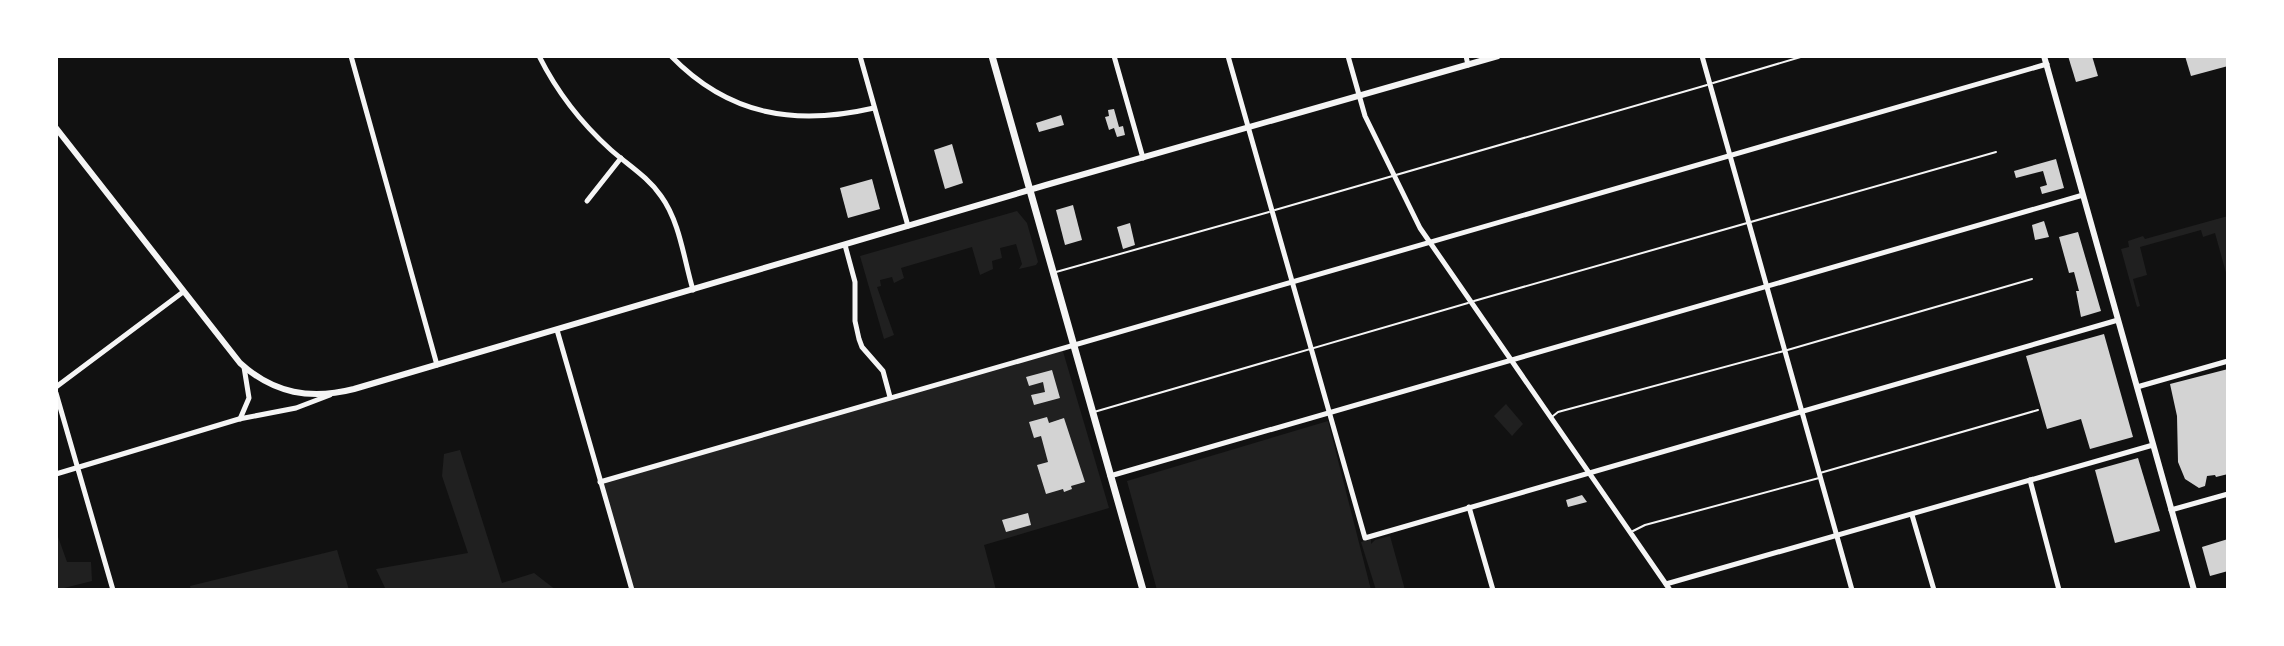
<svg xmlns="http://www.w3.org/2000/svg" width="2284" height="646" font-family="'Alegreya Sans',sans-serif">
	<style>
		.green { fill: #202020 }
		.building { fill: #d3d3d3 }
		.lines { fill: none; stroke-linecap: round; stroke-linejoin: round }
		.service { stroke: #f5f5f5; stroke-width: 2 }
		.minor { stroke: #f5f5f5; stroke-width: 5 }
		.tertiary { stroke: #f5f5f5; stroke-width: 6 }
		.secondary { stroke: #f5f5f5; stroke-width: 7 }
	</style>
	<rect width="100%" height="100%" fill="#111"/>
	<g class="green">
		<path d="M1017,211L1027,223L1038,262L1036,265L1019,269L1022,264L1016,244L1000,248L1002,258L992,261L993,269L980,275L972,247L901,268L904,278L894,283L892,277L880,280L881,286L877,287L894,335L884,339L860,256Z"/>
		<path d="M2228,216V280L2215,233L2203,237L2201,230L2140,247L2147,275L2133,279L2140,306L2137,307L2121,249L2129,247L2128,241L2143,236L2145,239Z"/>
		<path d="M1062,348L1109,508L984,545L996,590H632L600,482Z"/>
		<path d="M1506,404L1523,424L1512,436L1494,416Z"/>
		<path d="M1328,421L1371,590H1157L1127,481Z"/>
		<path d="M460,450L502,583L534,573L556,590H386L376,569L468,553L442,476L444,454Z"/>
		<path d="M56,531L67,562H91L92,581L56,590Z"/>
		<path d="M1390,536L1405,590H1376L1361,542L1371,539V544L1375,540Z"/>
		<path d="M337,550L349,590H191L190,586Z"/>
	</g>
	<g class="building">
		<path d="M2068,56H2092L2098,76L2076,82Z"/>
		<path d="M2185,56H2228V66L2191,76Z"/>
		<path d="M1114,109L1119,127L1123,126L1125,135L1117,137L1114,128L1109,130L1105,117L1109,116L1108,110Z"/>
		<path d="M1061,115L1064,125L1039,132L1036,123Z"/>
		<path d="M952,144L963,183L945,189L934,150Z"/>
		<path d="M2056,159L2064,188L2042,194L2040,187L2047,185L2043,171L2016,178L2014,171Z"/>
		<path d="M872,179L880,209L848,218L840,188Z"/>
		<path d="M1073,205L1082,240L1065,245L1056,210Z"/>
		<path d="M2044,221L2049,237L2035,240L2032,225Z"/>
		<path d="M1130,223L1135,245L1123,249L1117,227Z"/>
		<path d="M2078,232L2101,311L2081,317L2076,291H2079L2074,272L2069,273L2059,237Z"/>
		<path d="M2104,334L2133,437L2090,449L2081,419L2047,429L2026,356Z"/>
		<path d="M2228,369V474L2216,477L2215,475L2207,476L2205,486L2199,488L2185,479L2178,462L2177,416L2170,384Z"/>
		<path d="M1052,370L1060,398L1034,405L1031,395L1045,392L1043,382L1029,386L1026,377Z"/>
		<path d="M1047,417L1049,423L1064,418L1085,482L1071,486L1072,489L1064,492L1063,489L1046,494L1037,465L1048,462L1041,436L1034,438L1029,422Z"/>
		<path d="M2138,458L2160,531L2115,543L2095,470Z"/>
		<path d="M1582,495L1587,502L1568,507L1566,500Z"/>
		<path d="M1028,513L1031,525L1006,532L1002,520Z"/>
		<path d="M2228,539V571L2210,576L2202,547Z"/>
	</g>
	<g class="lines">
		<g class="service">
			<path d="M1713,83L1804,56"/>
			<path d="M1275,210L1707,85"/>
			<path d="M1056,272L1269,212"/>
			<path d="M1474,301L1996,152"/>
			<path d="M1094,412L1468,303"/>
			<path d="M1553,416L1558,412L1784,351L2032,279"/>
			<path d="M1820,473L2038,410"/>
			<path d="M1633,531L1645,525L1819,478"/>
		</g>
		<g class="minor">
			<path d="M351,56L437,365"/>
			<path d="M539,56C557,92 581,123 611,150C628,165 648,177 661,196C680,222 684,260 693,290"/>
			<path d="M671,56C729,116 796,126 874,108"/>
			<path d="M860,56L908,226"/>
			<path d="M1114,56L1143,158"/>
			<path d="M1228,56L1365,538L2118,320"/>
			<path d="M1348,56L1365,116L1420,228L1670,590"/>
			<path d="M1466,56L1468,65"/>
			<path d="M1702,56L1852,590"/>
			<path d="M587,201L621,158"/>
			<path d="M845,245L855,282V321L859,339L862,347L883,371L890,397"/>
			<path d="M557,330L632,590"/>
			<path d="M56,387L183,292"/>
			<path d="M2137,387L2228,361"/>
			<path d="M56,393L113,590"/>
			<path d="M240,419L249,398L244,367"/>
			<path d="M56,474L239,419L296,408L330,395"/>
			<path d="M1110,476L2083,195"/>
			<path d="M2030,480L2059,590"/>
			<path d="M600,482L2047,64"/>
			<path d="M1469,507L1493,590"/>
			<path d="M2171,510L2228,494"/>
			<path d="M1912,515L1934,590"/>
			<path d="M1666,584L2153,445"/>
		</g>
		<g class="tertiary">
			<path d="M2044,56L2194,590"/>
			<path d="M56,128L240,363C274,394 311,400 354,389L1046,185L1498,56"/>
		</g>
		<path class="secondary" d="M992,56L1143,590"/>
	</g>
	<rect width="2284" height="646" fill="none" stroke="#ffffff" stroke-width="116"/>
</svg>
